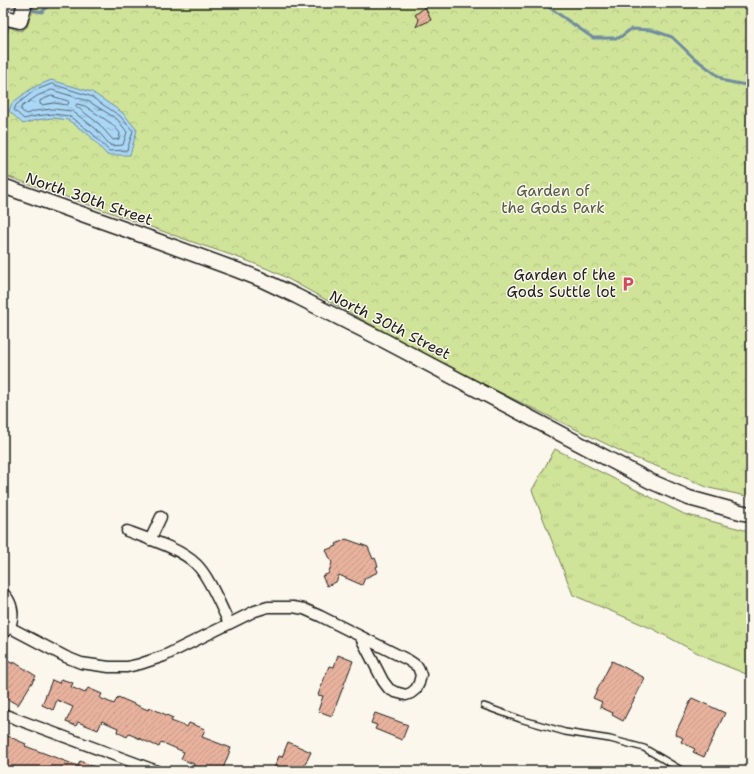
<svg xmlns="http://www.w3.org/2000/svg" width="754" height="774" font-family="'Shantell Sans',sans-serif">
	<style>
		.grass { fill: url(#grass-tufts); stroke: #76805a }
		.park { fill: url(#park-crowns); stroke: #76805a }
		.water { fill: url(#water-ripples); stroke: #718c9f }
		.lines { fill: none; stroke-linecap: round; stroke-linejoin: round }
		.shore { stroke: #556773; stroke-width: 1 }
		.stream { stroke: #718c9f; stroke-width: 3 }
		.building { fill: url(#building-hatch); stroke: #1c1c1c }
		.lane-casing { stroke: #1c1c1c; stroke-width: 8 }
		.street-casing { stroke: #1c1c1c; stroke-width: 13 }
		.secondary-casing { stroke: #1c1c1c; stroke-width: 17 }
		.lane { stroke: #fbf7ec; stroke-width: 5 }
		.street { stroke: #fbf7ec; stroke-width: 10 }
		.secondary { stroke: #fbf7ec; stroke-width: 14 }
		.labels { text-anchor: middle; stroke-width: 3; stroke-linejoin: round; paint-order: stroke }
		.park-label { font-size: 15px; fill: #525842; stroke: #fbf7ec }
		.street-label { font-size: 15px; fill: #1c1c1c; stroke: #fbf7ec }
		.poi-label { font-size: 15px; fill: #1c1c1c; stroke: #fbf7ec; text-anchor: end }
	</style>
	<defs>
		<pattern id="grass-tufts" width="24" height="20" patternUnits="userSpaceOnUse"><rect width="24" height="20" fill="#cfe499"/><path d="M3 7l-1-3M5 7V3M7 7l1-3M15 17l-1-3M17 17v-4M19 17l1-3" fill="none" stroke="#b1c383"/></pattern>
		<pattern id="park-crowns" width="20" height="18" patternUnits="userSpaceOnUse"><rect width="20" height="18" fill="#cfe499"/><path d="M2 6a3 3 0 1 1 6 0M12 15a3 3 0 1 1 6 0" fill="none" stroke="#b1c383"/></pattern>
		<pattern id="water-ripples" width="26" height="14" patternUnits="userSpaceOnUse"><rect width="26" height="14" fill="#aad7f6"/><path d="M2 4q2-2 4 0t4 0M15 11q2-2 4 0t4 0" fill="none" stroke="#92b8d2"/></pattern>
		<pattern id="building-hatch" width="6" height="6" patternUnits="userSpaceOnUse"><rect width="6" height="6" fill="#e8b29d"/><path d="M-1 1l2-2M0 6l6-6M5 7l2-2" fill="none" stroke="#c69887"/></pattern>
	</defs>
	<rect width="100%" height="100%" fill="#fbf7ec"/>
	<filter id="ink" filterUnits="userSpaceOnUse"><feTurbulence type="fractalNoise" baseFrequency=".025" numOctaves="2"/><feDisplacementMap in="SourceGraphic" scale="8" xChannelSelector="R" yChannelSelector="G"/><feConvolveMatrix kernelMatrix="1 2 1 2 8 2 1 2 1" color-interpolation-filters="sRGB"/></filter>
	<g filter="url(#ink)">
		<path class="grass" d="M555,449L684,514L748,531L751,533V676L709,659L653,629L573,595L532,490Z"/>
		<path class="park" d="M35,3H751V497L709,488L674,473L635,458L456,371L279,274C249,260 218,251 187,240C126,218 65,196 3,175V48L9,27L21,31L27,27Z"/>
		<path class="water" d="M51,80L92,92L123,113L137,130L130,155H107L89,135L68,120L53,118L36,120L23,124L9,111L12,103L32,88Z"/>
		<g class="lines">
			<g class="shore">
				<path d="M52,84L90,96L120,116L133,131L127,150L109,151L91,132L69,116L53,114L36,116L24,119L14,110L16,105L34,91Z"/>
				<path d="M52,90L88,101L117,119L127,132L123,145L111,146L95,128L72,111L53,109L35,111L26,114L21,110V107L37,96Z"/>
				<path d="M52,96L68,101L69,103L67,105L54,103L41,105L40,104V101Z"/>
				<path d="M77,104L85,106L112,124L120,133L119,139L113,140L98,123L77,107L76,106Z"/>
			</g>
			<g class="stream">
				<path d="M5,3L20,7"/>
				<path d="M543,3L593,38H619L631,29L652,30L672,37L693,57L725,81L751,86"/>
				<path d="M27,9L42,12L51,3"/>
			</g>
		</g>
		<g class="building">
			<path d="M425,7L431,20L416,27L419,20L415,15Z"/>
			<path d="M346,539L368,547L373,559L375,558L378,566L376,567L378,572L365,578L362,585L339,575L336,582L327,586L322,576L328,574L332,563L326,550L337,546L336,544Z"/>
			<path d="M338,655L353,661L332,716L318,711L323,696L318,695L329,666L334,667Z"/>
			<path d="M8,661L13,664L14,662L36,676L18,705L4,697L6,694L3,692V669Z"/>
			<path d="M612,661L645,678L623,721L612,715L613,713L600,707L602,702L593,698Z"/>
			<path d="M61,679L73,683L71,687L85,693L88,688L102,694L100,698L114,704L118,697L148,710L149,707L173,718L171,721L187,727L189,723L205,729L202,737L231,748L222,771H201L193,768L194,764L181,759L184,752L161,742L159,747L129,734L127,737L117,732L118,728L102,721L98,730L78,722L76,726L66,722L73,707L57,700L53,710L42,705L52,680L59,683Z"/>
			<path d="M692,698L725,713L704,757L693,752L695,749L681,742L683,738L675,734Z"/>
			<path d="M375,713L408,725L402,740L375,729L377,725L371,723Z"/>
			<path d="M3,734L26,744L25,746L78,766L80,761L104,771H3Z"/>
			<path d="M288,742L311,752L302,771H273L279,756L282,757Z"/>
		</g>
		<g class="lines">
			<g class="lane-casing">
				<path id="lane" d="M484,706L520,719L565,732L610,739L644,748L683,771"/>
			</g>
			<g class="street-casing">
				<g id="street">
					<path d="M127,531C148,539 180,548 196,564C209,576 221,607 229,623"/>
					<path d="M150,540L161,517"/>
					<path d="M3,593C12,601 15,615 10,626C8,629 5,631 3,634"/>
					<path d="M9,627L66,657L81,663L109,667H127L140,664L164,656L255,611L268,607H293L304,609L320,616L408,660L414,664L418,667L421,675L419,683L416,689L411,693L406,695L395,692L389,689L383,681L360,636"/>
					<path d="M3,714L157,771"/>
				</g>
			</g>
			<g class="secondary-casing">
				<g id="secondary">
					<path d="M3,17L20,21L25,3"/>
					<path d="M3,186L155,240L237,270L260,279L296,296L385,341L650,481L689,498L744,513L751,514"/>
				</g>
			</g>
			<use href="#lane" class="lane"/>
			<use href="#street" class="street"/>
			<use href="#secondary" class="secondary"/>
		</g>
	</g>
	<defs>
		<g id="parking-bare" transform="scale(1.2)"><path d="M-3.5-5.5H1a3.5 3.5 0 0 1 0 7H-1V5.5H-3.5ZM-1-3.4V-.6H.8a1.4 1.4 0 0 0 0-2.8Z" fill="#d1495b" stroke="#fbf7ec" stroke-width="2.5" paint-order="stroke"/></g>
	</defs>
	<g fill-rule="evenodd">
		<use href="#parking-bare" x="628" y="284"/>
	</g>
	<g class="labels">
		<g class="park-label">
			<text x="553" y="196">Garden of<tspan x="553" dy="17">the Gods Park</tspan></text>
		</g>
		<g class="street-label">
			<text transform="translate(89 199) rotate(19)" y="5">North 30th Street</text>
			<text transform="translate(390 325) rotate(27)" y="5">North 30th Street</text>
		</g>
		<g class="poi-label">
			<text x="616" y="280">Garden of the<tspan x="616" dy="17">Gods Suttle lot</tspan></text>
		</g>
	</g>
	<rect width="754" height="774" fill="none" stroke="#fbf7ec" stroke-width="16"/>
	<rect x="8" y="8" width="738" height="758" fill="none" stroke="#1c1c1c" stroke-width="1.5" filter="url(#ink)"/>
</svg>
